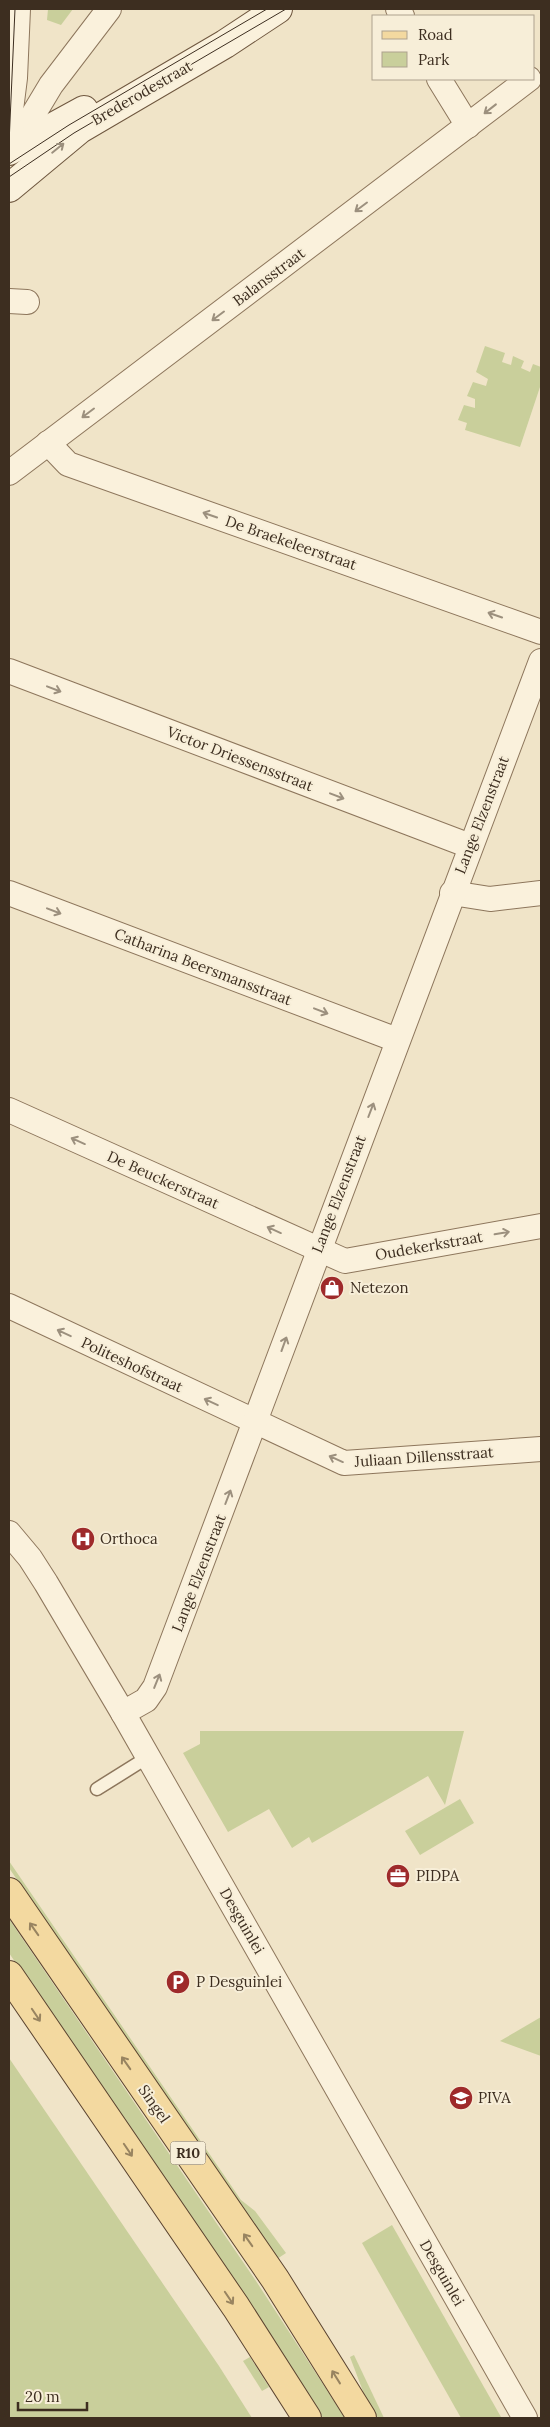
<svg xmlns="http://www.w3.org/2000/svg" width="550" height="2427" font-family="Lora,serif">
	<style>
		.green { fill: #c9cf9b }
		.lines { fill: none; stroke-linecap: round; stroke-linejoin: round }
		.lane-casing { stroke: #8d765c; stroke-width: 15 }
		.street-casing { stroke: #8d765c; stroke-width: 26 }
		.secondary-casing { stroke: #6f573f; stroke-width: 30 }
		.primary-casing { stroke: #5b4430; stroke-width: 30 }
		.lane { stroke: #faf1dc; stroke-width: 12 }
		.street { stroke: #faf1dc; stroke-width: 24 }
		.secondary { stroke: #faf1dc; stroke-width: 28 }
		.primary { stroke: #f3d9a0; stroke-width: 28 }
		.tram { stroke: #3d2e20; stroke-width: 1 }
		.oneway { stroke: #9c907e }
		.oneway2 { stroke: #988460 }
		.labels { text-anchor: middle; stroke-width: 4; stroke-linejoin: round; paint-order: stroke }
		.shield { fill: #f7eed8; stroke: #756857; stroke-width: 1 }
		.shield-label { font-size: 14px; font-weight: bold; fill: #3d2e20 }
		.street-label { font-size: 15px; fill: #3d2e20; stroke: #f7eed8 }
		.poi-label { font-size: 15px; fill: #3d2e20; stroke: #f7eed8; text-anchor: start }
	</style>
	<rect width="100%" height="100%" fill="#f0e4c8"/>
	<g class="green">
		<path d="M48,9H73L61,25L47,20Z"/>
		<path d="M485,346L505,353L502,362L511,365L513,356L524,361L521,368L530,372L533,364L541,367V384L520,447L465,430L467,423L458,420L464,405L475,408V399L467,396L473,382L486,386L488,379L476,372Z"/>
		<path d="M200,1731H464L445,1805L428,1776L312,1843L309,1837L292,1848L269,1809L228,1832L183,1753L200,1744Z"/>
		<path d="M460,1799L474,1823L420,1855L405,1831Z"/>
		<path d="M9,1861L241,2200L255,2211L286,2253L277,2259L9,1868Z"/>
		<path d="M9,1919L256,2281L345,2418H323L240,2292L9,1953Z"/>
		<path d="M541,2017V2056L500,2041Z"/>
		<path d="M9,2058L219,2366L252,2418H9Z"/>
		<path d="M392,2225L501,2417L498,2418H461L362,2243Z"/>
		<path d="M354,2355L384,2418H378L364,2394L350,2357Z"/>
		<path d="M250,2357L269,2387L262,2391L243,2361Z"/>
	</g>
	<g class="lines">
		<g class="lane-casing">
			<path id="lane" d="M97,1789L148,1757"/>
		</g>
		<g class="street-casing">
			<g id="street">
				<path d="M398,9L402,16"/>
				<path d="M439,79L468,126"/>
				<path d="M9,126L15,78L18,9"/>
				<path d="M12,150L51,85L109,9"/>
				<path d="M9,301L27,302"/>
				<path d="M48,443L68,464L541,632"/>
				<path d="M9,473L529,79"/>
				<path d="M9,671L470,846"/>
				<path d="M9,893L397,1040"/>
				<path d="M452,893L490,899L541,893"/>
				<path d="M9,1110L345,1261L541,1226"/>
				<path d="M9,1306L344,1463L541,1449"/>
				<path d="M9,1533L30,1558L46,1583L123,1713L525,2418"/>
				<path d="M123,1713L146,1700L155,1687L541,661"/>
			</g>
		</g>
		<g class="secondary-casing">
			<g id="secondary">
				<path d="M9,151L84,110"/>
				<path d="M9,188L80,129L225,44L278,9"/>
			</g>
		</g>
		<g class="primary-casing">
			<g id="primary">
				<path d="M9,1892L275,2279L362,2418"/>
				<path d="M9,1975L236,2307L307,2418"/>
			</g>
		</g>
		<use href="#lane" class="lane"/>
		<use href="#street" class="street"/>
		<use href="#secondary" class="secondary"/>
		<use href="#primary" class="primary"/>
		<g class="tram">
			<path d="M9,144L15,9"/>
			<path d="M9,164L69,125L267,9"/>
			<path d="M9,177L74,133L286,9"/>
		</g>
	</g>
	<defs><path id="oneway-shaft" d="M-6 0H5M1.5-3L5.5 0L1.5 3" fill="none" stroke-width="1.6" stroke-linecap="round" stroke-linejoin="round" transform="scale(1.25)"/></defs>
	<g class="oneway">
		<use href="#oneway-shaft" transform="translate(490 109) rotate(142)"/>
		<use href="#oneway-shaft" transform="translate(58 148) rotate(-39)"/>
		<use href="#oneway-shaft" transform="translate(361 207) rotate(143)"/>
		<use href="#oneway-shaft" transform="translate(218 316) rotate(143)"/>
		<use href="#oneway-shaft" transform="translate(88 413) rotate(143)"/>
		<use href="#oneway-shaft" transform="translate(210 515) rotate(-161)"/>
		<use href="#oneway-shaft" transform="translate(495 615) rotate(-161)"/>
		<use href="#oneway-shaft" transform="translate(54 689) rotate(21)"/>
		<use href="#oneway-shaft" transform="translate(337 796) rotate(21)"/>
		<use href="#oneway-shaft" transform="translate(54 911) rotate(21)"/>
		<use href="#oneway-shaft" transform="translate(321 1011) rotate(21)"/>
		<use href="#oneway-shaft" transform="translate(371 1110) rotate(-69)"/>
		<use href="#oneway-shaft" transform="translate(78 1141) rotate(-156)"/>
		<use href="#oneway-shaft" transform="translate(274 1230) rotate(-156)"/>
		<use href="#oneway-shaft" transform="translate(502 1233) rotate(-10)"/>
		<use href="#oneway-shaft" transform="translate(64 1333) rotate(-155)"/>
		<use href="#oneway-shaft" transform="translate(284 1344) rotate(-70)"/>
		<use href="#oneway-shaft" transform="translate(211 1402) rotate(-155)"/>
		<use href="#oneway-shaft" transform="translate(336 1459) rotate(-156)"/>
		<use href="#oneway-shaft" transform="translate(228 1497) rotate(-69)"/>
		<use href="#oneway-shaft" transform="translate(157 1681) rotate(-68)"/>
	</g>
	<g class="oneway2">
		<use href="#oneway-shaft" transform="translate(34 1929) rotate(-125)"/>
		<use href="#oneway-shaft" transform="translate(36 2015) rotate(56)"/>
		<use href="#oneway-shaft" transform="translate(126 2063) rotate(-125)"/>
		<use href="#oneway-shaft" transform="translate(128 2150) rotate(56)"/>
		<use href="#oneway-shaft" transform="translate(248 2240) rotate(-125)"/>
		<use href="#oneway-shaft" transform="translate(229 2298) rotate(56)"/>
		<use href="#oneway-shaft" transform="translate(336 2377) rotate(-122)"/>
	</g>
	<defs>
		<g id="shop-disc" transform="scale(1.25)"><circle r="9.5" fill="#9e2a2b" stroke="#f7eed8"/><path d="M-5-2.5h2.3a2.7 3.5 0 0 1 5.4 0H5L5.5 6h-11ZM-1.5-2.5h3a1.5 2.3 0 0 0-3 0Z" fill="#fff"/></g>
		<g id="hospital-disc" transform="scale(1.25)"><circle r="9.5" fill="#9e2a2b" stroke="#f7eed8"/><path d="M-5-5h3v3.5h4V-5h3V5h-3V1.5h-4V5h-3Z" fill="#fff"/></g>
		<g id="office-disc" transform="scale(1.25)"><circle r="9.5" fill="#9e2a2b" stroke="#f7eed8"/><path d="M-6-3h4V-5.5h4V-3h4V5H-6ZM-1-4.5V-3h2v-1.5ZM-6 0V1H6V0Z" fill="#fff"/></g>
		<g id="parking-disc" transform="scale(1.25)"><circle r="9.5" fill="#9e2a2b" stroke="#f7eed8"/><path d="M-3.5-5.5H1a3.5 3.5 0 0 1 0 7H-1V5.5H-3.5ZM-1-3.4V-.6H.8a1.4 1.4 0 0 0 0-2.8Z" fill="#fff"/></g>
		<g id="school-disc" transform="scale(1.25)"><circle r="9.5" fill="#9e2a2b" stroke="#f7eed8"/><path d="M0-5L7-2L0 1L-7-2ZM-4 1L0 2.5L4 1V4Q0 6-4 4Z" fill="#fff"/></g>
	</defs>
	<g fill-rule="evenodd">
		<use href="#shop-disc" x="332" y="1288"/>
		<use href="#hospital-disc" x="83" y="1539"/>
		<use href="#office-disc" x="398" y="1876"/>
		<use href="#parking-disc" x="178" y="1982"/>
		<use href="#school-disc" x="461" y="2098"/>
	</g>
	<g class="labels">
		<rect class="shield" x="170.5" y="2141.5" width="35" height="23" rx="4"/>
		<g class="shield-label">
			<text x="188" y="2158">R10</text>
		</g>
		<g class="street-label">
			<text transform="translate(142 93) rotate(-30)" y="5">Brederodestraat</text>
			<text transform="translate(269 277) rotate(-37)" y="5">Balansstraat</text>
			<text transform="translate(291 543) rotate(19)" y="5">De Braekeleerstraat</text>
			<text transform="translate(240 759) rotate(21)" y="5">Victor Driessensstraat</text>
			<text transform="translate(482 815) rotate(-69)" y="5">Lange Elzenstraat</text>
			<text transform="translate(203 967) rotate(21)" y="5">Catharina Beersmansstraat</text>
			<text transform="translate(163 1180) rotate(24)" y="5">De Beuckerstraat</text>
			<text transform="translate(339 1194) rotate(-69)" y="5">Lange Elzenstraat</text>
			<text transform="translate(429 1246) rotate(-10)" y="5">Oudekerkstraat</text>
			<text transform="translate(132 1365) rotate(25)" y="5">Politeshofstraat</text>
			<text transform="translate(424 1457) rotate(-4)" y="5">Juliaan Dillensstraat</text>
			<text transform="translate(199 1573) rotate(-69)" y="5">Lange Elzenstraat</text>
			<text transform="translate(242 1921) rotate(60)" y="5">Desguinlei</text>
			<text transform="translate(154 2104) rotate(55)" y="5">Singel</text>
			<text transform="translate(442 2273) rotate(60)" y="5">Desguinlei</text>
		</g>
		<g class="poi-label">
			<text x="350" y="1293">Netezon</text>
			<text x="100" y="1544">Orthoca</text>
			<text x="416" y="1881">PIDPA</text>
			<text x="196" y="1987">P Desguinlei</text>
			<text x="478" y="2103">PIVA</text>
		</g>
	</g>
	<rect width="550" height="2427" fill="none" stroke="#3d2e20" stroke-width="20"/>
	<rect x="372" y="15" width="162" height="65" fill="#f7eed8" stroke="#ada18e"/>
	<rect x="382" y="31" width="25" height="8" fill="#f3d9a0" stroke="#ada18e"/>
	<text x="418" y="40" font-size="15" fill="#3d2e20">Road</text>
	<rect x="382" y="52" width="25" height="15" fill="#c9cf9b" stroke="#ada18e"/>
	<text x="418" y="65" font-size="15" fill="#3d2e20">Park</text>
	<path d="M18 2402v8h69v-8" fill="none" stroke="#3d2e20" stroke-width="2.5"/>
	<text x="25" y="2402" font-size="15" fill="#3d2e20" stroke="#f7eed8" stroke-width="4" paint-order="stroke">20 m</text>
</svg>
